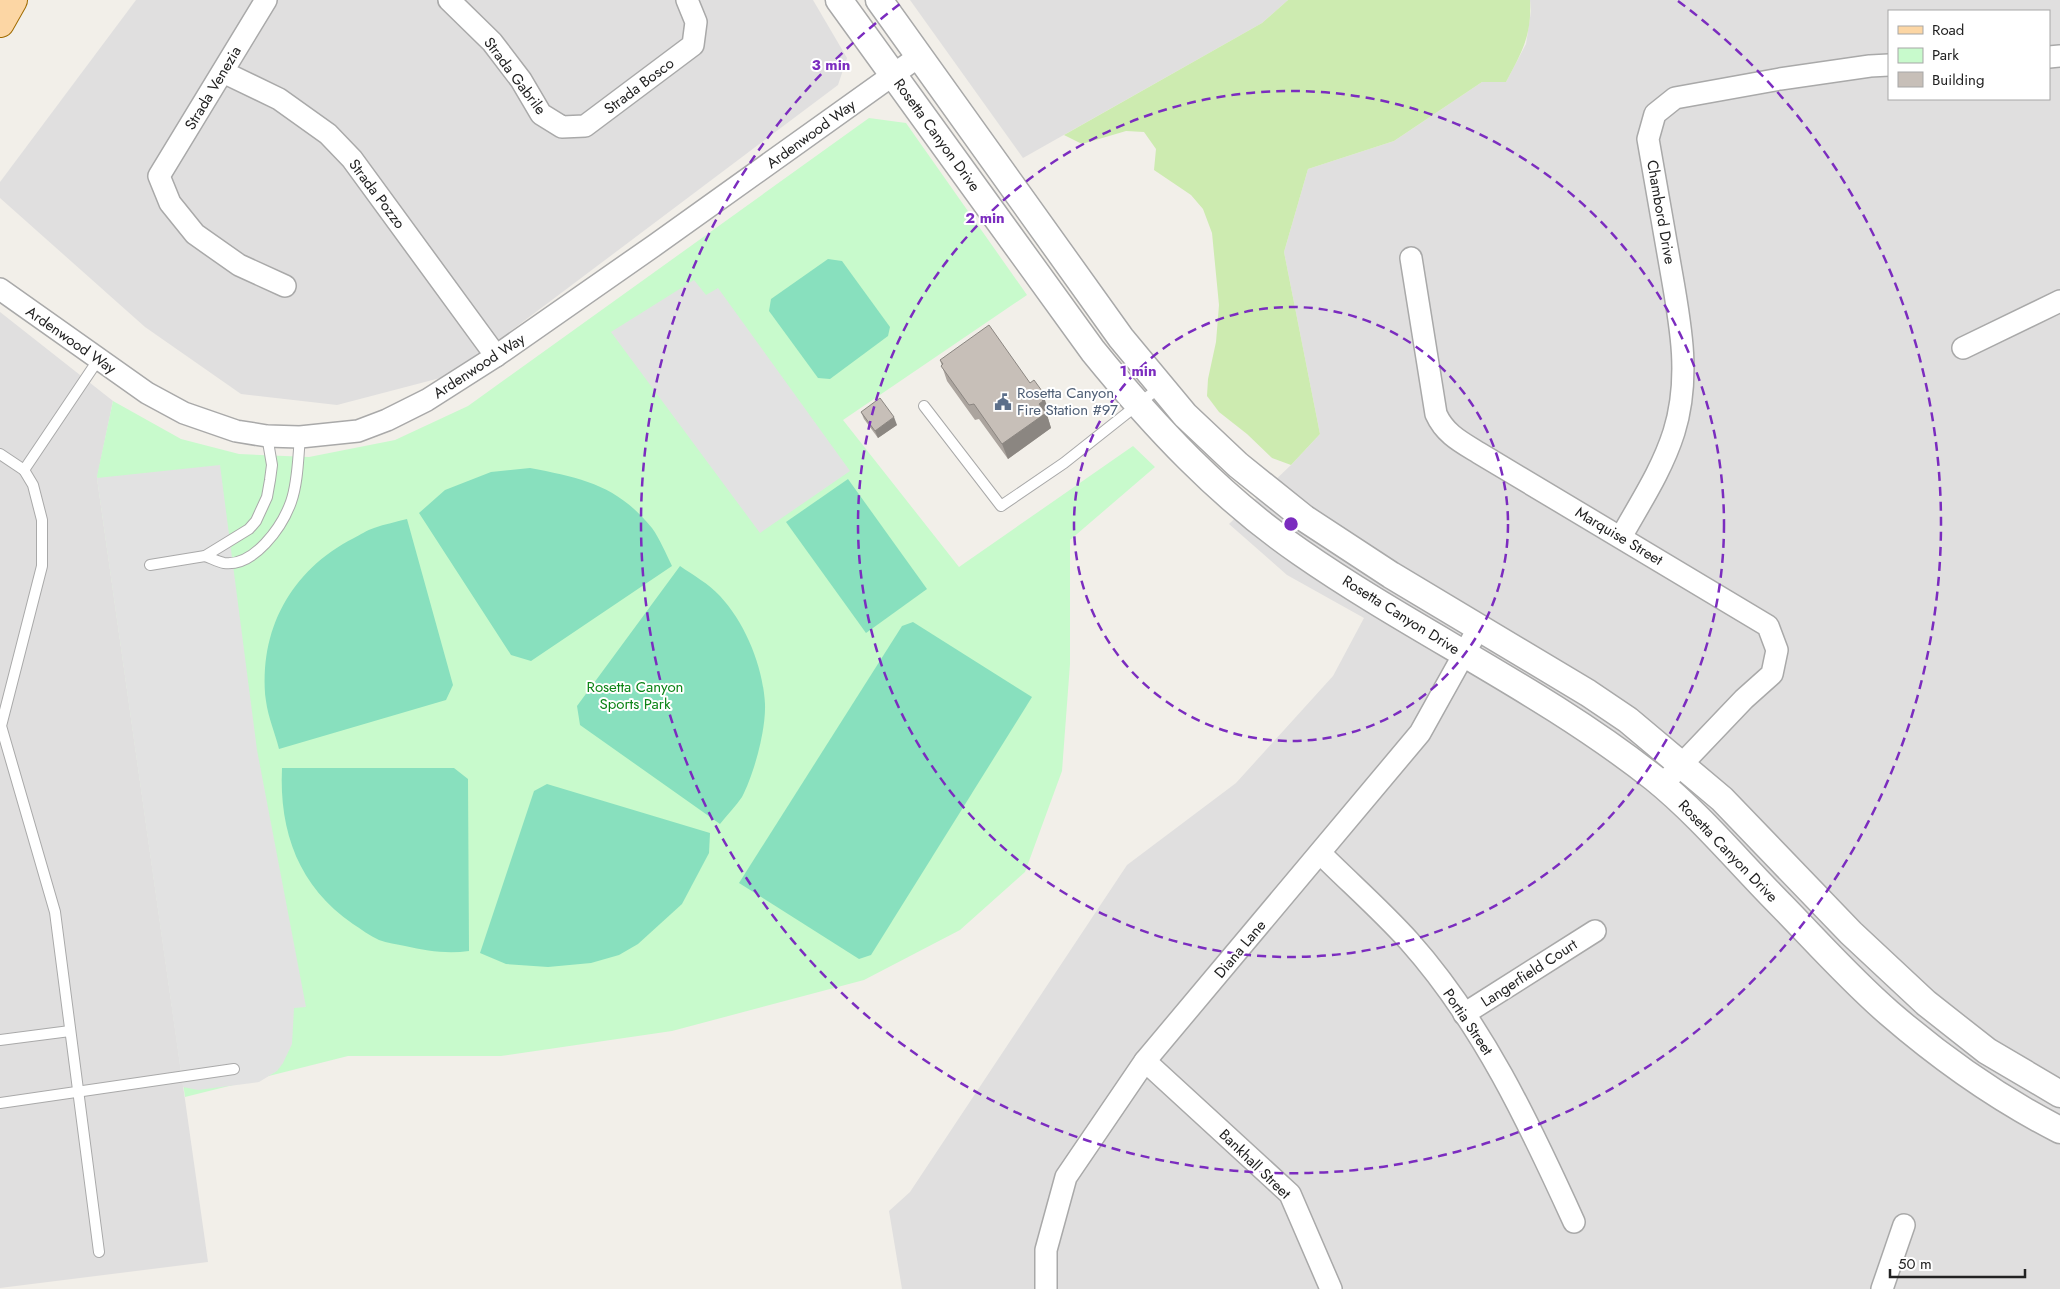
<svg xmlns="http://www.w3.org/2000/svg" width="2060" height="1289" font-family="Jost,sans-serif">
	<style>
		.residential { fill: #e0dfdf; fill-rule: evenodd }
		.grass { fill: #cdebb0 }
		.park { fill: #c8facc }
		.pitch { fill: #88e0be }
		.parking { fill: #e2e2e2 }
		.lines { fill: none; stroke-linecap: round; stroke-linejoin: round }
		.service-casing { stroke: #a9a9a9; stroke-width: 12 }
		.minor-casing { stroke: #a9a9a9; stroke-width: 24 }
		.tertiary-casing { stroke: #a9a9a9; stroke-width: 29 }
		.primary-casing { stroke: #a06b00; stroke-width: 30 }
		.service { stroke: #fff; stroke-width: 10 }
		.minor { stroke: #fff; stroke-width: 21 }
		.tertiary { stroke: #fff; stroke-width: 26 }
		.primary { stroke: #fcd6a4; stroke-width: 28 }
		.wall { fill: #aba49e }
		.shaded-wall { fill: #8b8681 }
		.building { fill: #c7bfb8; stroke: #8b8681 }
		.ring { fill: none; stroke: #7b2cbf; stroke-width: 2.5; stroke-dasharray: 9 6 }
		.labels { text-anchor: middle; stroke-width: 4; stroke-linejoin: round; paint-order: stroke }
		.street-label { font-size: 15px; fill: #222; stroke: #fff }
		.service-label { font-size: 15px; fill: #4e5e75; stroke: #fff; text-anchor: start }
		.park-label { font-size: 15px; fill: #0c8416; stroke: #fff }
		.centre { fill: #7b2cbf; stroke: #fff; stroke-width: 2.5 }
		.ring-label { font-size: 15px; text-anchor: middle; font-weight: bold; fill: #7b2cbf; stroke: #fff; stroke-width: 4; stroke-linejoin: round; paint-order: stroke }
	</style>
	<rect width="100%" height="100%" fill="#f2efe9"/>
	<g class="residential">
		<path d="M136,0H813L847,58L838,85L504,336L444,377L337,405L241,394L145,327L0,198V182Z"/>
		<path d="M910,0H1288L1262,23L1023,158Z"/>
		<path d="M1530,0H2060V1289H902L889,1211L910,1192L1127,865L1236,783L1333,676L1364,618L1287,575L1229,524L1291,465L1320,434L1284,252L1308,169L1394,141L1482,82H1506L1526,44L1531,11ZM1889,11H2049V99H1889Z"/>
		<path d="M0,312L113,401L97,478L208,1262L0,1288Z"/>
	</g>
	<path class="grass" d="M1288,0H1530C1532,35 1522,52 1506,82H1482L1394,141L1308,169L1284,252L1320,434L1291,465L1272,458L1247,434L1219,412L1207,396L1208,379L1216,342L1219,305L1212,233L1203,209L1191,195L1154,170L1156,149L1144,132L1126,131L1082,144L1064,135L1262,23Z"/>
	<path class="park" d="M869,118L906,123L1027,295L843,420L959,567L1133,446L1155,467L1070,540V664L1062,771L1025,872L960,930L864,980L672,1031L501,1056H348L185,1097L97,476L113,401L181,439L239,454L309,457L395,440L468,406Z"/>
	<g class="pitch">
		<path d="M828,259L842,261L890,327L888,336L830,379L818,378L769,311L771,299Z"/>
		<path d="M530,468C582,478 617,485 652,528C660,539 666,554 672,566L531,661L511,655L419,513L445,490L491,472Z"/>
		<path d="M848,479L927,589L866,633L786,522Z"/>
		<path d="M407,519L453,685L446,700L279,749C275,733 268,717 266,701C258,630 291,570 354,538C360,535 367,530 374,528C385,524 396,522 407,519Z"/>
		<path d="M680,566C693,575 709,584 720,596C746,624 763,667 765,704C766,730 754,774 742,797C736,806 727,815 720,824L580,725L577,706Z"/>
		<path d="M913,622L1032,697L871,955L859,959L739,883L902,626Z"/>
		<path d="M282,768H454L468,779L469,951C447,954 427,951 405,946C397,944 387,943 379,940C370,936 361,929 353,924C299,887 279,832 282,768Z"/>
		<path d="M547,784L710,833L709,853L682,904L638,944L619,955L591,963L548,967L506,964L480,953L534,791Z"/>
	</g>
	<g class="parking">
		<path d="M694,280L706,295L718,288L850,471L760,533L611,332Z"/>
		<path d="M220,465L257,750L306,1007L294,1008L292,1044L283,1063L277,1071L259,1082L198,1090L183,1087L97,478Z"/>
	</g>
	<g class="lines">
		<g class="service-casing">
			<g id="service">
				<path d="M98,360L24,470L33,485L42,520V566L1,726L55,912L99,1252"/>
				<path d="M924,406L1001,506L1064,463L1160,387"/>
				<path d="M0,454L24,470"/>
				<path d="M205,556C211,558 218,562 224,563C254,567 282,527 291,502C298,482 298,458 300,437"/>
				<path d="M150,565L205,556L249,529L256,521L267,497L270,480L272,465L267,436"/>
				<path d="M0,1040L70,1031"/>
				<path d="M0,1103L234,1069"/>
			</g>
		</g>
		<g class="minor-casing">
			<g id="minor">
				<path d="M266,0L159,176L170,203L195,234L239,265L285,286"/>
				<path d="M449,0L492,42L521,80L541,114L562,127L585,126L693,45L696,22L687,0"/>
				<path d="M2049,57L2060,56"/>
				<path d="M223,72L279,99L328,134L352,159L496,356"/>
				<path d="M1411,258L1436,414C1445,434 1461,442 1479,453L1768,626L1777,650L1772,674L1744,699L1662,785"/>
				<path d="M0,289L147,393L184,413L236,431L267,436L300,437L358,431L387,420L427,400L496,356L655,245L918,57"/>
				<path d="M1963,348L2060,301"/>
				<path d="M1621,537C1640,503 1662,470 1674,432C1692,374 1679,317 1669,259C1662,219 1655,179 1648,139L1655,114L1675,98L1780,79L1870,66L1889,65"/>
				<path d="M1320,853C1349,882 1381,910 1409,941C1482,1023 1529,1123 1574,1222"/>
				<path d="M1464,1014L1595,931"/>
				<path d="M1145,1061L1290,1194L1331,1289"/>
				<path d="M1046,1289V1250L1066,1177L1145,1061L1420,733L1479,627"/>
				<path d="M1882,1289L1904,1225"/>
			</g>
		</g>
		<g class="tertiary-casing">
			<g id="tertiary">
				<path d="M839,0L1093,351C1154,426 1220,497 1300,552C1415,632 1544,691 1654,778C1701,816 1740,864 1783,907C1817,942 1852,981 1889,1013C1941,1058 1999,1099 2060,1130"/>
				<path d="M879,0L1121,338L1185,415L1238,465L1304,518L1391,575L1588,693L1628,720L1722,799L1851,933L1926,1003L1987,1051L2060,1094"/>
			</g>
		</g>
		<g class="primary-casing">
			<path id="primary" d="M0,23L13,0"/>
		</g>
		<use href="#service" class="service"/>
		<use href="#minor" class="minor"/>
		<use href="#tertiary" class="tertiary"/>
		<use href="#primary" class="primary"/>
	</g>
	<g class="wall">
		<path d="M940,360L1030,383L1047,406L1045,408L1051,428L1008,459L979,419L975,420L947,381Z"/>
		<path d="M861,412L897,425L878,438L864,419Z"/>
	</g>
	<g class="shaded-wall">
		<path d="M1042,391L1047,406L1045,408L1051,428L1008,459L1002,444L1039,404L1037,394Z"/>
		<path d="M894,417L897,425L878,438L875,431Z"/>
	</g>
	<g class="building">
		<path d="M989,325L1030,383L1034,380L1042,391L1037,394L1043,401L1039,404L1046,413L1002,444L974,404L969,405L941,366L943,364L940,360Z"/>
		<path d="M880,398L894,417L875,431L861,412Z"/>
	</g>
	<g class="ring">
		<circle cx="1291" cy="524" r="217"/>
		<circle cx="1291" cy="524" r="433"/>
		<path d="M1678 1A650 650 0 1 1 904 1"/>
	</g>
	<defs>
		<g id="civic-bare" transform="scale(1.35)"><path d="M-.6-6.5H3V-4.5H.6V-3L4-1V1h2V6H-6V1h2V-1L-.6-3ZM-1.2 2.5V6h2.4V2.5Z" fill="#5c6f8a" stroke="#fff" stroke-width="2.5" paint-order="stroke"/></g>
	</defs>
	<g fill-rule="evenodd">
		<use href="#civic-bare" x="1003" y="402"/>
	</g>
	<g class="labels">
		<g class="street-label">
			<text transform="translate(515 76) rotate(53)" y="5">Strada Gabrile</text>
			<text transform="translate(639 86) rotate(-37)" y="5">Strada Bosco</text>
			<text transform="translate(213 88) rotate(-59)" y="5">Strada Venezia</text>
			<text transform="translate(811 134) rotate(-36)" y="5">Ardenwood Way</text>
			<text transform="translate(937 135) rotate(54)" y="5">Rosetta Canyon Drive</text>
			<text transform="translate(377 194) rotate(53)" y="5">Strada Pozzo</text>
			<text transform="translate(1661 212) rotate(80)" y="5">Chambord Drive</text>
			<text transform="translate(71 340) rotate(35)" y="5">Ardenwood Way</text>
			<text transform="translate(479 366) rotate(-33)" y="5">Ardenwood Way</text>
			<text transform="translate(1619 536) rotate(31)" y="5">Marquise Street</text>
			<text transform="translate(1401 615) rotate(32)" y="5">Rosetta Canyon Drive</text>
			<text transform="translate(1728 851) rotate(46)" y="5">Rosetta Canyon Drive</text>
			<text transform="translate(1240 949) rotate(-50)" y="5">Diana Lane</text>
			<text transform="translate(1529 973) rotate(-33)" y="5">Langerfield Court</text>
			<text transform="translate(1468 1022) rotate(56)" y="5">Portia Street</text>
			<text transform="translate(1255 1164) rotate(44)" y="5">Bankhall Street</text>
		</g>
		<g class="service-label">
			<text x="1017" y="398">Rosetta Canyon<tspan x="1017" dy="17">Fire Station #97</tspan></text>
		</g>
		<g class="park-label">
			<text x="635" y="692">Rosetta Canyon<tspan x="635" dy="17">Sports Park</tspan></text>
		</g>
	</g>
	<circle cx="1291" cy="524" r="8" class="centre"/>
	<g class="ring-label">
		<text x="831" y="70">3 min</text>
		<text x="985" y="223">2 min</text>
		<text x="1138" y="376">1 min</text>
	</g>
	<rect x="1888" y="10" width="162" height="90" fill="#ffffff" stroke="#a7a7a7"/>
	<rect x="1898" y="26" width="25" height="8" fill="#fcd6a4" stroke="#a7a7a7"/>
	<text x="1932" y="35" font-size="15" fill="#222222">Road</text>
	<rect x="1898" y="48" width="25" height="15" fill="#c8facc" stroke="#a7a7a7"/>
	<text x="1932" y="60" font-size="15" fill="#222222">Park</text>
	<rect x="1898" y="72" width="25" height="15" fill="#c7bfb8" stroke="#a7a7a7"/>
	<text x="1932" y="85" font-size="15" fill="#222222">Building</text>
	<path d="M1890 1269v8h135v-8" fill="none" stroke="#222222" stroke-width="2.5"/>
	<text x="1898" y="1269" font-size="15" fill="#222222" stroke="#ffffff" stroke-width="4" paint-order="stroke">50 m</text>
</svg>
